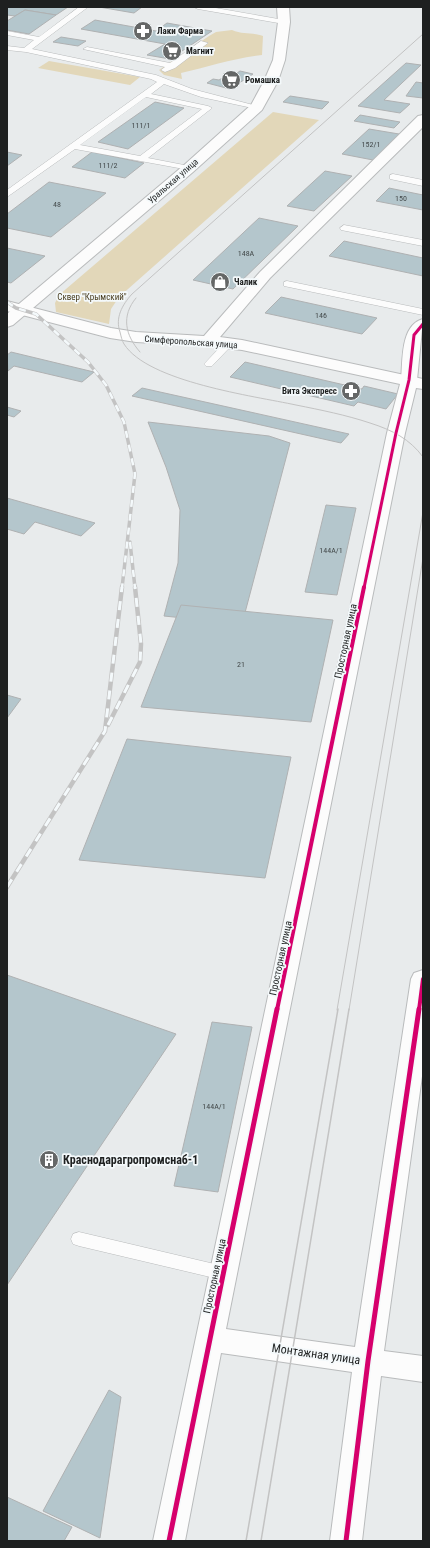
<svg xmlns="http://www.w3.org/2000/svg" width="430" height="1548" font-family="'Roboto Condensed',sans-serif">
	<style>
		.green { fill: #e2d7b9 }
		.building { fill: #b4c6cc; stroke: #afb1b2 }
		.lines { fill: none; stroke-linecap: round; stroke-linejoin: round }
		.service-casing { stroke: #b9bbbc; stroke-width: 1 }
		.minor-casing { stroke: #b9bbbc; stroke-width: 2 }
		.tertiary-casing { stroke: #b9bbbc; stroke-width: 2 }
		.secondary-casing { stroke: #b9bbbc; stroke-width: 2 }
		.service { fill: #fcfcfc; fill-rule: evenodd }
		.minor { fill: #fcfcfc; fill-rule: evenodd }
		.tertiary { fill: #fcfcfc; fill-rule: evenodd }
		.secondary { fill: #fcfcfc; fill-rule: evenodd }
		.tram-far1 { stroke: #c3c3c3; stroke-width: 1 }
		.tram { stroke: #c3c3c3; stroke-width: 1.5 }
		.rail-far1-casing { stroke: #c3c3c3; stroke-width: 3.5 }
		.rail-casing { stroke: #c3c3c3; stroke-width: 4.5 }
		.rail-far1 { stroke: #f4f9fb; stroke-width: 2.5; stroke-dasharray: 7; stroke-linecap: butt }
		.rail { stroke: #f4f9fb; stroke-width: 3; stroke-dasharray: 9; stroke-linecap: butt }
		.cycleway-far2-casing { stroke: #f4f9fb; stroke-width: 5 }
		.cycleway-far1-casing { stroke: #f4f9fb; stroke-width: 6 }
		.cycleway-casing { stroke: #f4f9fb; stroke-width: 8 }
		.cycleway-far2 { stroke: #d6006c; stroke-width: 3 }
		.cycleway-far1 { stroke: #d6006c; stroke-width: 4 }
		.cycleway { stroke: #d6006c; stroke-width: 5 }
		.labels { text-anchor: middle; stroke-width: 3.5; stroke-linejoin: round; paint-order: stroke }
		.number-label { font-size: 8px; fill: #444a4b }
		.far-poi-label { font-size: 9px; font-weight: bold; fill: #1e2020; stroke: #f4f9fb; text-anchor: start }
		.far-street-label { font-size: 9px; fill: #1e2020; stroke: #f4f9fb }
		.far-park-label { font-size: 9px; fill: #443819; stroke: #f4f9fb }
		.street-label { font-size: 10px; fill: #1e2020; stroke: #f4f9fb }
		.near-poi-label { font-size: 12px; font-weight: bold; fill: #1e2020; stroke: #f4f9fb; text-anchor: start }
		.near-street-label { font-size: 12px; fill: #1e2020; stroke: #f4f9fb }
	</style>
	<rect width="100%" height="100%" fill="#e8ebec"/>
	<g class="green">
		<path d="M232,30C243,35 253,32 263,36L262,55C234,58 208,67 181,73L182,79L164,75L159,70L209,36L216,32Z"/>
		<path d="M49,61L140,77L130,85L38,68Z"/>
		<path d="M273,112L319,120L119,297L111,309L109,324L56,312L55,303L59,295Z"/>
	</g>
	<g class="building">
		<path d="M7,7H68L56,15L25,10L15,16L7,15Z"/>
		<path d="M99,7H142L134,13Z"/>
		<path d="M25,10L56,15L29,34L7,30V21Z"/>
		<path d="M95,20L156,31L167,23L212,31L170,59L147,55L165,44L81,29Z"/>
		<path d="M61,37L86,41L78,46L53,42Z"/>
		<path d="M406,63L421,65L384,100L410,104L400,113L358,106Z"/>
		<path d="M240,71L253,74L230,89L207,83L213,79L219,80L229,74L234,75Z"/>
		<path d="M416,82L423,83V98L406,96Z"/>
		<path d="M290,96L329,102L322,109L283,102Z"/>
		<path d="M155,102L184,108L128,149L98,142Z"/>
		<path d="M360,115L400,122L394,128L354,121Z"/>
		<path d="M369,129L399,134L373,160L342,154Z"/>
		<path d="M7,152L22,155L7,166Z"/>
		<path d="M92,152L144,163L125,178L72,167Z"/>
		<path d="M325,171L352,176L314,211L287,206Z"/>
		<path d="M49,182L106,193L51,237L7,228V214Z"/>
		<path d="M389,188L423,195V210L376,201Z"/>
		<path d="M259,218L298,226L233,289L193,280Z"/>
		<path d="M344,241L423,258V276L329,256Z"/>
		<path d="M7,248L45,256L11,283L7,282Z"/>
		<path d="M281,297L377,318L362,334L265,313Z"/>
		<path d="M11,352L94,372L82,382L14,366L8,371L7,355Z"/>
		<path d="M245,362L362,389L364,386L398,394L386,409L358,402L354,406L230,377Z"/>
		<path d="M142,388L349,434L341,443L132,396Z"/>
		<path d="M7,407L21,411L14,417L7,415Z"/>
		<path d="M148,422L269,436L290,443L242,624L164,616L178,563L180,510L166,467Z"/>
		<path d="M7,498L95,523L81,536L35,522L24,534L7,529Z"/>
		<path d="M326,505L356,508L337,595L305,592Z"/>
		<path d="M181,605L333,620L311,722L141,707Z"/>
		<path d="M7,695L21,699L7,718Z"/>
		<path d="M127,739L291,757L265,878L79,860Z"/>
		<path d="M7,975L176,1034L7,1285Z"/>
		<path d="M212,1022L252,1027L218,1192L174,1186Z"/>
		<path d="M109,1390L121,1397L100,1538L43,1511Z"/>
		<path d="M7,1497L72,1527L64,1541H7Z"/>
	</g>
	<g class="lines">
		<g class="service-casing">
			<g id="service">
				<path d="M79,7H88L32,49L156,75L192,89L261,107L257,109L201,97L164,84L151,94L208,106L212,108L148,158L184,165V169L75,149L7,197V190L157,82L151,79L26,52L7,50V46L24,48L34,40L7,35V31L39,37ZM146,97L202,109L140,156L80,145Z"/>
				<path d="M194,7H210L284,20L288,22L284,24L198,9Z"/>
				<path d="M201,41L208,43L175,68L165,72L161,70L165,67L83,49L87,47L170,63Z"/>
				<path d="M393,174L423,180V186L390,179V175Z"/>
				<path d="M344,225L423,240V246L341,230L340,228Z"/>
				<path d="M287,281L423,309V315L284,286V282Z"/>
				<path d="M228,341L233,344L231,346L212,366H206L204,364L206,362L225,342Z"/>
				<path d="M79,1232L223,1266L229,1268L231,1273L229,1278L223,1280L79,1246L73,1244L71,1239L73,1234Z"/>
			</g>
		</g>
		<g class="minor-casing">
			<path id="minor" d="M423,319L417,380L415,384L409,385L403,384L401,380C403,361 400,325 423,319Z"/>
		</g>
		<g class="tertiary-casing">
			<path id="tertiary" d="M423,115V127L270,278L220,337L242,340L423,379V389L416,388L405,433L226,1329L355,1347L411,979L414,973L423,970V1069L384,1351L423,1356V1382L381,1376L362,1541H330L352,1372L221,1353L185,1541H153L387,433L400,384L242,350L208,346L136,342L110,338L7,311V301L111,328L136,332L204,336L260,272L418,116Z"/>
		</g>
		<g class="secondary-casing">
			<path id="secondary" d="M277,7H289L290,22L285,60L278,81L262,110L193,172L13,325L7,327V314L183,166L251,105L264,81L273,60L278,22Z"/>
		</g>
		<use href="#service" class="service"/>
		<use href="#minor" class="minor"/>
		<use href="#tertiary" class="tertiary"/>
		<use href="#secondary" class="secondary"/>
		<g class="tram-far1">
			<path d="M423,34L132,294C122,305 115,318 120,332C121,336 122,341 124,344C148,382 254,396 296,405C321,410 346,415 370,423C392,430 410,439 423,457"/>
			<path d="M136,298C121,316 125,335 140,352"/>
			<path d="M337,1010L423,512"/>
			<path d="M349,1010L423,558"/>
		</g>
		<g class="tram">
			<path d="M246,1541L338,1009"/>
			<path d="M261,1541L349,1009"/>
		</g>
		<g class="rail-far1-casing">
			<g id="rail-far1">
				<path d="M7,302L16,308L36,314L88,362L106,385L124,422L135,474L122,588"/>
				<path d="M130,542L135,588"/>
			</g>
		</g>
		<g class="rail-casing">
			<g id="rail">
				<path d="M108,725L140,662L141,644L135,587"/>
				<path d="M7,887L105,731L122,587"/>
			</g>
		</g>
		<use href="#rail-far1" class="rail-far1"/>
		<use href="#rail" class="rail"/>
		<g class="cycleway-far2-casing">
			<path id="cycleway-far2" d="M364,588L396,433L409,380L414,335L423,324"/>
		</g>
		<g class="cycleway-far1-casing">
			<g id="cycleway-far1">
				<path d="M277,1010L364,587"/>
				<path d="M419,1010L423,979"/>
			</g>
		</g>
		<g class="cycleway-casing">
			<g id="cycleway">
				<path d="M169,1541L277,1009"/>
				<path d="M346,1541L368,1361L419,1009"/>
			</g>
		</g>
		<use href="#cycleway-far2" class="cycleway-far2"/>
		<use href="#cycleway-far1" class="cycleway-far1"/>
		<use href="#cycleway" class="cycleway"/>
	</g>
	<defs>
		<g id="pharmacy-disc" transform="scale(1)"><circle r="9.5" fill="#656767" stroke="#f4f9fb"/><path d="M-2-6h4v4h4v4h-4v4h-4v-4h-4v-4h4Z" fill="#fff"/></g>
		<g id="supermarket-disc" transform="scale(1)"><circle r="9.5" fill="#656767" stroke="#f4f9fb"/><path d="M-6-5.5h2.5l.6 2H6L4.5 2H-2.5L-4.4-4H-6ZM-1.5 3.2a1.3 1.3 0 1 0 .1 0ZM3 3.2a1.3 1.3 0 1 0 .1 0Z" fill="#fff"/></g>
		<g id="shop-disc" transform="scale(1)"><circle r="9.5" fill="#656767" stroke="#f4f9fb"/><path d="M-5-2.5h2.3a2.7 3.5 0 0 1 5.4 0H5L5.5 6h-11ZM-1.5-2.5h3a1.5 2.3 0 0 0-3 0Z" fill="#fff"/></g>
		<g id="building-disc" transform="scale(1)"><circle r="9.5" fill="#656767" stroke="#f4f9fb"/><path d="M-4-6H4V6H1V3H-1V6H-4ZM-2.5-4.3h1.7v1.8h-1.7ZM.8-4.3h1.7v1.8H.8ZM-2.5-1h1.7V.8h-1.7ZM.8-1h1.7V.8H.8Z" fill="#fff"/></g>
	</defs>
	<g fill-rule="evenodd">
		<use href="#pharmacy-disc" x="143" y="31"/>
		<use href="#supermarket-disc" x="172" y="51"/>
		<use href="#supermarket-disc" x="231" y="80"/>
		<use href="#shop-disc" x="220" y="282"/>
		<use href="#pharmacy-disc" x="351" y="391"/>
		<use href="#building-disc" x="49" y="1160"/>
	</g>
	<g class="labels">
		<g class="number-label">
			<text x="141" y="128">111/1</text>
			<text x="371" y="147">152/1</text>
			<text x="108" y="168">111/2</text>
			<text x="401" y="201">150</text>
			<text x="57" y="207">48</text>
			<text x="246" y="256">148А</text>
			<text x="321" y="318">146</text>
			<text x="331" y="553">144А/1</text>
			<text x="241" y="667">21</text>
			<text x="214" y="1109">144А/1</text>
		</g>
		<g class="far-poi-label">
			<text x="157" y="34">Лаки Фарма</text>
			<text x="186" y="54">Магнит</text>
			<text x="245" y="83">Ромашка</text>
			<text x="234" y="285">Чалик</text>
			<text x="337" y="394" text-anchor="end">Вита Экспресс</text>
		</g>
		<g class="far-street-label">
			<text transform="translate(173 181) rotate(-41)" y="3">Уральская улица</text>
			<text transform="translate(191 342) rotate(4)" y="3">Симферопольская улица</text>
		</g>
		<g class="far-park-label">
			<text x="92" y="300">Сквер "Крымский"</text>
		</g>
		<g class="street-label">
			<text transform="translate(345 641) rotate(-78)" y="4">Просторная улица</text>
			<text transform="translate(280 958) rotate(-78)" y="4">Просторная улица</text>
			<text transform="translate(214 1276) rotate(-78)" y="4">Просторная улица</text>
		</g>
		<g class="near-poi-label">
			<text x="63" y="1164">Краснодарагропромснаб-1</text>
		</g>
		<g class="near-street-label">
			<text transform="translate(316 1354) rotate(8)" y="4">Монтажная улица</text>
		</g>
	</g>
	<rect width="430" height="1548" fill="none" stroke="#1e2020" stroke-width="16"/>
</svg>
